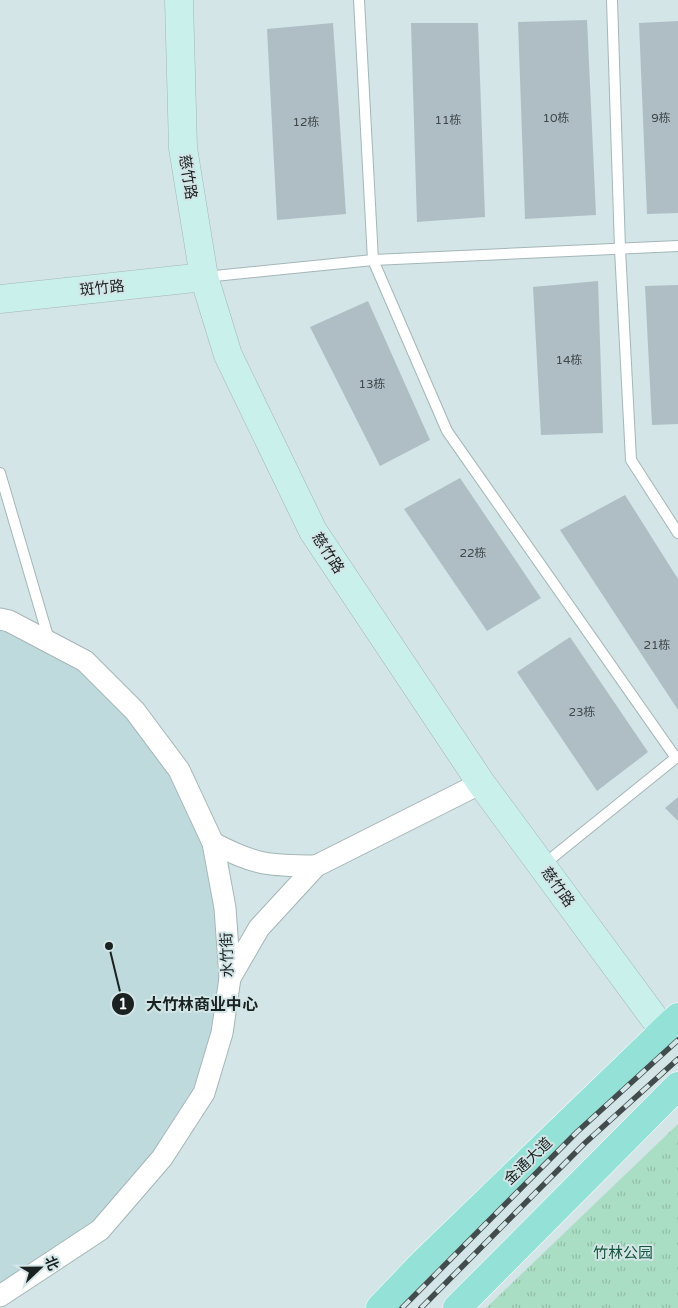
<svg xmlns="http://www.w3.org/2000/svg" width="678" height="1308" font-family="'Varela Round','Noto Sans SC',sans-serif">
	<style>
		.built { fill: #bfdadd }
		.grass { fill: url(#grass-tufts) }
		.building { fill: #afbec5 }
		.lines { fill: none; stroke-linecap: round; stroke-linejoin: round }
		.lane-casing { stroke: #a5b6b8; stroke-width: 12 }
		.street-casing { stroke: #a5b6b8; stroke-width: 23 }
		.secondary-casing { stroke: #a5b6b8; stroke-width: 29 }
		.primary-casing { stroke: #fff; stroke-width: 29 }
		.lane { stroke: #fff; stroke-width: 10 }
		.street { stroke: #fff; stroke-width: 21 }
		.secondary { stroke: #c9f0eb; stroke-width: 28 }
		.primary { stroke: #94e2d7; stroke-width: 28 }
		.rail-casing { stroke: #424c4c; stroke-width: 5.5 }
		.rail { stroke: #d3e5e6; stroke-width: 4; stroke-dasharray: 11; stroke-linecap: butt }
		.labels { text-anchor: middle; stroke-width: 4; stroke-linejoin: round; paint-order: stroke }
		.number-label { font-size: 12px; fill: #3f484a }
		.street-label { font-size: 15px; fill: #1a2121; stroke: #d3e5e6 }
		.park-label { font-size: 15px; fill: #14563c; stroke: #d3e5e6 }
		.leader { fill: none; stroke: #1a2121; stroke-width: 2 }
		.callout-dot { fill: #1a2121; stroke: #d3e5e6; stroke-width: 2 }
		.mark-label { font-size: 15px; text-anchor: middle; font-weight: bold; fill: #fff }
		.callout-label { font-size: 16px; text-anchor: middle; font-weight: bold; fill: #1a2121; stroke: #d3e5e6; stroke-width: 4; stroke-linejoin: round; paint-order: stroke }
	</style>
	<defs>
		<pattern id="grass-tufts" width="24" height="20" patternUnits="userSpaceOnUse" patternTransform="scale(1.25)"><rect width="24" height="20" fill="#aadec4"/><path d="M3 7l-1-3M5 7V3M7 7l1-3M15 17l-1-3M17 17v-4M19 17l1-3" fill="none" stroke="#92bea8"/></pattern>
	</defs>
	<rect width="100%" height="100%" fill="#d3e5e6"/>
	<path class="built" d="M0,629L81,671L129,718L173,779L204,846L218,912L219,981L214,1033L192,1092L155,1154L93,1223L0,1285Z"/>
	<path class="grass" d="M678,1124V1308H486Z"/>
	<g class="building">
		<path d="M587,20L596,215L525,219L518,22Z"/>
		<path d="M678,21V213L647,214L639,23Z"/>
		<path d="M333,23L346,214L277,220L267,29Z"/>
		<path d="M411,23H478L485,217L417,222Z"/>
		<path d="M598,281L603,433L541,435L533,287Z"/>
		<path d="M678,285V424L652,425L645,286Z"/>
		<path d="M368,301L430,440L380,466L310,327Z"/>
		<path d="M460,478L541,598L487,631L404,509Z"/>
		<path d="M625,495L678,579V710L560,530Z"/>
		<path d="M570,637L648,752L597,791L517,672Z"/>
		<path d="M678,797V821L665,808Z"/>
	</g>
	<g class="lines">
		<g class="lane-casing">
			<g id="lane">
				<path d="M359,0L373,260L447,431L676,758"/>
				<path d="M612,0L620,249L631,460L678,533"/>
				<path d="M205,277L373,260L678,246"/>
				<path d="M0,473L49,640"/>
				<path d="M543,865L678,756"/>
			</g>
		</g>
		<g class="street-casing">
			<g id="street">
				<path d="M0,619L9,621L85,661L135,711L179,770L213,843L225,908L230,978L222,1033L204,1093L162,1158L100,1230L0,1296"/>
				<path d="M213,843C255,865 269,866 316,866"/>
				<path d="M230,978L259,928L316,866L481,783"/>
			</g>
		</g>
		<g class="secondary-casing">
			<g id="secondary">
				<path d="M179,0L183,148L204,277L228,355L313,531L481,783L663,1030"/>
				<path d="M0,299L204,277"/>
			</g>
		</g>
		<g class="primary-casing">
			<g id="primary">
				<path d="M380,1308L424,1262L678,1017"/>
				<path d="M457,1308L678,1086"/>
			</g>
		</g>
		<use href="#lane" class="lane"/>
		<use href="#street" class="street"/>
		<use href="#secondary" class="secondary"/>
		<use href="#primary" class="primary"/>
		<g class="rail-casing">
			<g id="rail">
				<path d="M402,1308L577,1132L678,1040"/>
				<path d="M421,1308L585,1143L678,1059"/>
			</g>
		</g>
		<use href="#rail" class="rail"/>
	</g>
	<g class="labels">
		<g class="number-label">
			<text x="556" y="122">10栋</text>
			<text x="661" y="122">9栋</text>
			<text x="448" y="124">11栋</text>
			<text x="306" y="126">12栋</text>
			<text x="569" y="364">14栋</text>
			<text x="372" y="388">13栋</text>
			<text x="473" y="557">22栋</text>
			<text x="657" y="649">21栋</text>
			<text x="582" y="716">23栋</text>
		</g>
		<g class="street-label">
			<text transform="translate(188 177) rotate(81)" y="5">慈竹路</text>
			<text transform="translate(102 288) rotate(-6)" y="5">斑竹路</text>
			<text transform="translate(328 553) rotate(57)" y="5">慈竹路</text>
			<text transform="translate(558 887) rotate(54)" y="5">慈竹路</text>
			<text transform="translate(227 955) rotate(-92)" y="5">水竹街</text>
			<text transform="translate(528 1161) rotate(-44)" y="5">金通大道</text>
		</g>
		<g class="park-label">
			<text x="623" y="1258">竹林公园</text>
		</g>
	</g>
	<path class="leader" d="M109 946L123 1004"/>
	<g class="callout-dot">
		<circle cx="109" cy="946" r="5"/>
		<circle cx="123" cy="1004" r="12"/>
	</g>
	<g class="mark-label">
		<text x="123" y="1009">1</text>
	</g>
	<g class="callout-label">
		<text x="202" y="1010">大竹林商业中心</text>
	</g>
	<g transform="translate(40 1268) rotate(68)" stroke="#d3e5e6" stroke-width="4" paint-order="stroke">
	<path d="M0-4L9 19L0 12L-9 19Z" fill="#1a2121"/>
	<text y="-8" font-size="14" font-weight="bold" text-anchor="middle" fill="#1a2121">北</text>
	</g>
</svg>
